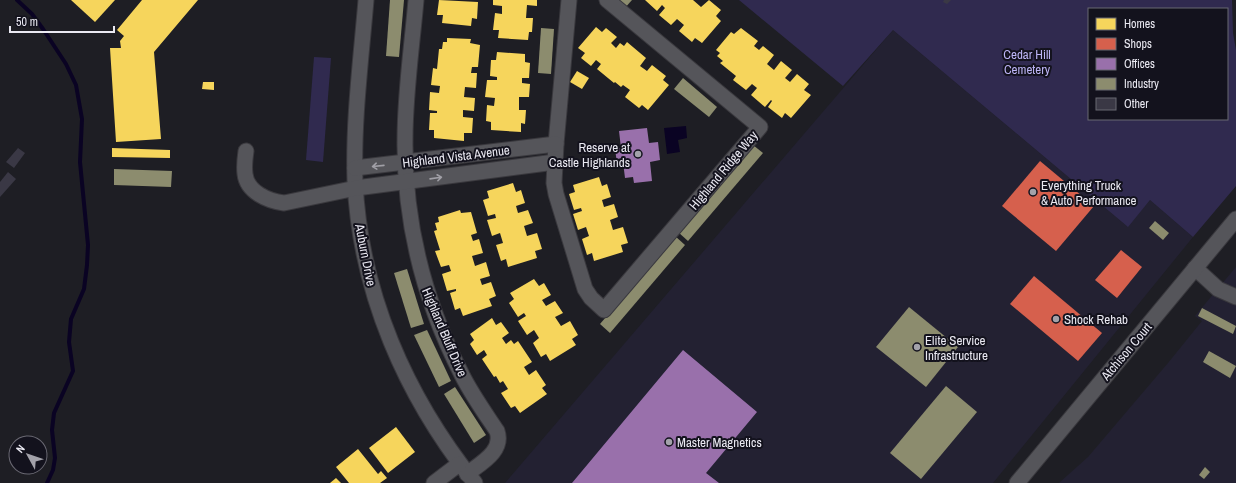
<svg xmlns="http://www.w3.org/2000/svg" width="1236" height="483" font-family="'Archivo Narrow',sans-serif">
	<style>
		.built { fill: #232132 }
		.green { fill: #302a4f; fill-rule: evenodd }
		.water { fill: #0a0323 }
		.homes { fill: #f6d55c }
		.shops { fill: #d6604d }
		.offices { fill: #9970ab }
		.industry { fill: #8c8c6e }
		.lines { fill: none; stroke-linecap: round; stroke-linejoin: round }
		.stream { stroke: #0a0323; stroke-width: 4 }
		.building { fill: #3a3845 }
		.minor-casing { stroke: #3a393e; stroke-width: 17 }
		.minor { stroke: #55555a; stroke-width: 15 }
		.oneway { stroke: #a09fa6 }
		.poi-dot { fill: #a3a2aa; stroke: #13121d; stroke-width: 1.5 }
		.labels { text-anchor: middle; stroke-width: 4; stroke-linejoin: round; paint-order: stroke }
		.park-label { font-size: 13px; fill: #bdb5f6; stroke: #13121d }
		.poi-label { font-size: 13px; fill: #eae9f2; stroke: #13121d; text-anchor: start }
		.street-label { font-size: 13px; fill: #eae9f2; stroke: #13121d }
	</style>
	<rect width="100%" height="100%" fill="#1e1e24"/>
	<g class="built">
		<path d="M893,30L1127,226L1150,200L1193,237L993,483H505Z"/>
		<path d="M1236,267V483H1059L1088,457L1168,363L1202,321L1195,316Z"/>
	</g>
	<g class="green">
		<path d="M739,0H1232L1233,33L1236,50V186L1193,237L1150,200L1128,227L893,30L843,86ZM1089,9H1227V119H1089Z"/>
		<path d="M314,57L331,58L323,162L306,160Z"/>
	</g>
	<path class="water" d="M686,126L687,138L678,140L680,152L667,154L664,128Z"/>
	<g class="homes">
		<path d="M71,0H115L95,22Z"/>
		<path d="M142,0H198L154,52L161,139L116,142L110,48H121L120,41L124,36L117,30Z"/>
		<path d="M439,0L478,2L477,19L472,18L471,26L442,23L443,15H437Z"/>
		<path d="M493,0H537V6L527,5L526,18H533L532,32H529L528,40L498,38L499,30H493L495,13L502,14V6L493,5Z"/>
		<path d="M645,0H693L701,7L709,0L721,10L716,16L721,21L702,43L695,38L692,42L679,31L684,25L677,19L671,25L659,15L665,8L662,5L657,11Z"/>
		<path d="M596,27L602,32L606,28L617,37L611,43L616,48L620,43L624,46L627,42L646,58L640,66L647,71L652,65L666,76L663,80L669,85L648,110L642,105L639,108L625,97L630,90L623,85L621,87L615,82L614,83L597,69L601,64L596,60L591,66L581,58L585,53L578,48Z"/>
		<path d="M741,28L758,41L754,46L759,50L763,46L774,55L767,64L774,70L781,61L792,70L785,78L790,82L797,74L809,84L804,90L811,95L791,118L785,113L782,118L768,107L772,101L771,100L765,107L751,95L757,88L752,84L746,90L733,80L736,76L720,63L723,61L717,56L720,53L716,50L731,32L734,34Z"/>
		<path d="M447,38L471,39L470,43L480,45L478,67H472L471,73H477L476,88L465,87L464,97L475,98L474,111L463,110V117L473,118L472,133H464V141L434,138V130H429L430,113H437V111L429,110L430,92L439,93L440,86L431,85L433,68L437,69L439,49H442L443,42H447Z"/>
		<path d="M497,52L525,54V62L530,63L529,78H522V83L530,84L529,97H519V110H526L525,124L521,123V132L491,130V122L486,121L487,105L494,106L495,98L485,97L487,80H497V77L490,76L491,60H496Z"/>
		<path d="M577,71L589,78L582,89L570,82Z"/>
		<path d="M203,82H214V90L202,89Z"/>
		<path d="M112,148L170,150V158L112,157Z"/>
		<path d="M599,177L602,186L607,184L611,197L602,200L604,207L614,204L618,217L610,220L613,230L623,227L628,243L621,245L623,252L594,261L592,253L587,255L582,239L589,236L586,227L578,230L573,214L582,211L581,208L574,210L569,194L575,192L573,185Z"/>
		<path d="M513,183L516,192L521,190L525,203L516,206L518,213L528,210L533,223L524,226L527,236L537,233L542,249L535,251L537,258L508,267L506,259L501,261L496,245L503,243L500,233L492,236L487,220L496,218L495,214L488,216L483,200L489,198L487,191Z"/>
		<path d="M460,210L461,213L471,212L477,233L471,235L473,241L479,239L483,253L472,256L475,266L486,262L490,276L480,279L482,285L491,282L496,296L489,299L492,306L463,316L460,308L455,310L450,293L456,291V289L447,291L442,274L451,271L449,265L441,267L435,251L440,250L434,231L437,230L435,223L439,222L438,217Z"/>
		<path d="M534,279L539,286L544,283L551,295L542,300L546,306L555,301L563,313L555,317L561,326L570,321L578,335L572,339L576,345L550,361L546,354L541,357L533,343L539,338L534,330L527,335L518,321L526,316L524,313L518,317L509,303L514,299L510,293Z"/>
		<path d="M492,318L496,325L501,322L509,333L502,338L506,344L511,340L514,344L518,341L532,362L524,367L529,375L536,370L546,385L542,388L547,394L520,413L515,406L511,408L501,393L508,389L503,381L500,383L496,376L494,377L482,359L487,355L484,350L477,355L470,344L474,340L470,334Z"/>
		<path d="M396,427L415,452L388,473L369,448Z"/>
		<path d="M358,449L378,474L381,471L387,478L380,483H349L336,467Z"/>
		<path d="M336,478L341,483H330Z"/>
	</g>
	<g class="shops">
		<path d="M1040,161L1094,206L1056,251L1002,206Z"/>
		<path d="M1121,250L1142,267L1117,298L1095,280Z"/>
		<path d="M1034,276L1102,333L1078,361L1010,304Z"/>
	</g>
	<g class="offices">
		<path d="M647,128L649,143L658,142L660,160L650,162L652,181L634,183L633,177L625,178L623,162L617,163L615,149L621,148L619,131Z"/>
		<path d="M683,350L757,412L706,473L719,483H572Z"/>
	</g>
	<g class="industry">
		<path d="M390,0H404L399,57L386,56Z"/>
		<path d="M613,0H632L624,9Z"/>
		<path d="M541,28L554,29L551,74L538,73Z"/>
		<path d="M683,78L717,107L709,117L674,89Z"/>
		<path d="M753,145L763,153L688,241L678,232Z"/>
		<path d="M114,169L172,171L171,187L114,185Z"/>
		<path d="M1155,221L1169,233L1163,240L1149,228Z"/>
		<path d="M675,236L685,245L610,333L600,324Z"/>
		<path d="M407,269L424,324L411,328L394,273Z"/>
		<path d="M909,307L958,347L926,387L876,347Z"/>
		<path d="M1202,308L1236,326L1233,334L1198,316Z"/>
		<path d="M427,330L451,381L439,387L414,335Z"/>
		<path d="M1209,351L1236,366L1230,378L1203,362Z"/>
		<path d="M946,386L977,412L921,479L890,453Z"/>
		<path d="M455,387L486,435L474,443L444,394Z"/>
		<path d="M1205,467L1210,472L1204,479L1199,475Z"/>
	</g>
	<g class="lines">
		<path class="stream" d="M17,0L32,14L43,29L66,64L76,85L82,119L80,162L88,245L87,265L84,289L71,319L69,342L73,371L54,413L52,430L55,458L53,470L47,483"/>
	</g>
	<g class="building">
		<path d="M944,0H951L947,4L943,2Z"/>
		<path d="M18,148L25,153L14,168L6,162Z"/>
		<path d="M8,172L16,179L0,197V182Z"/>
	</g>
	<g class="lines">
		<g class="minor-casing">
			<g id="minor">
				<path d="M366,0C361,60 353,121 355,181C360,293 406,397 475,483"/>
				<path d="M416,0C412,46 405,93 405,139C404,222 424,301 462,375C472,395 485,413 497,431C504,451 481,463 467,474"/>
				<path d="M569,0L556,144L554,183L556,194L585,289L591,298L604,310L760,127L607,0"/>
				<path d="M246,151C245,158 244,167 245,174C247,192 268,201 284,203L356,188L555,162"/>
				<path d="M355,168L556,144"/>
				<path d="M1195,268L1218,289L1236,297"/>
				<path d="M434,483L459,464"/>
				<path d="M1017,483L1236,219"/>
			</g>
		</g>
		<use href="#minor" class="minor"/>
	</g>
	<defs><path id="oneway-shaft" d="M-6 0H5M1.5-3L5.5 0L1.5 3" fill="none" stroke-width="1.6" stroke-linecap="round" stroke-linejoin="round"/></defs>
	<g class="oneway">
		<use href="#oneway-shaft" transform="translate(378 166) rotate(174)"/>
		<use href="#oneway-shaft" transform="translate(436 178) rotate(-8)"/>
	</g>
	<g class="poi-dot">
		<circle cx="638" cy="154" r="4"/>
		<circle cx="1033" cy="192" r="4"/>
		<circle cx="1056" cy="319" r="4"/>
		<circle cx="917" cy="347" r="4"/>
		<circle cx="669" cy="442" r="4"/>
	</g>
	<g class="labels">
		<g class="park-label">
			<text x="1027" y="59">Cedar Hill<tspan x="1027" dy="15">Cemetery</tspan></text>
		</g>
		<g class="poi-label">
			<text x="630" y="152" text-anchor="end">Reserve at<tspan x="630" dy="15">Castle Highlands</tspan></text>
			<text x="1041" y="190">Everything Truck<tspan x="1041" dy="15">&amp; Auto Performance</tspan></text>
			<text x="1064" y="324">Shock Rehab</text>
			<text x="925" y="345">Elite Service<tspan x="925" dy="15">Infrastructure</tspan></text>
			<text x="677" y="447">Master Magnetics</text>
		</g>
		<g class="street-label">
			<text transform="translate(456 156) rotate(-7)" y="5">Highland Vista Avenue</text>
			<text transform="translate(723 170) rotate(-50)" y="5">Highland Ridge Way</text>
			<text transform="translate(366 255) rotate(79)" y="5">Auburn Drive</text>
			<text transform="translate(445 332) rotate(67)" y="5">Highland Bluff Drive</text>
			<text transform="translate(1126 351) rotate(-50)" y="5">Atchison Court</text>
		</g>
	</g>
	<rect x="1088" y="8" width="140" height="112" fill="#13121d" stroke="#696872"/>
	<rect x="1096" y="18" width="20" height="12" fill="#f6d55c" stroke="#696872"/>
	<text x="1124" y="28" font-size="12" fill="#eae9f2">Homes</text>
	<rect x="1096" y="38" width="20" height="12" fill="#d6604d" stroke="#696872"/>
	<text x="1124" y="48" font-size="12" fill="#eae9f2">Shops</text>
	<rect x="1096" y="58" width="20" height="12" fill="#9970ab" stroke="#696872"/>
	<text x="1124" y="68" font-size="12" fill="#eae9f2">Offices</text>
	<rect x="1096" y="78" width="20" height="12" fill="#8c8c6e" stroke="#696872"/>
	<text x="1124" y="88" font-size="12" fill="#eae9f2">Industry</text>
	<rect x="1096" y="98" width="20" height="12" fill="#3a3845" stroke="#696872"/>
	<text x="1124" y="108" font-size="12" fill="#eae9f2">Other</text>
	<g transform="translate(28 455) rotate(310)"><circle r="19" fill="#13121d" stroke="#696872"/>
	<path d="M0-3L7 15L0 10L-7 15Z" fill="#a3a2aa"/>
	<text y="-6" font-size="11" font-weight="bold" text-anchor="middle" fill="#eae9f2">N</text>
	</g>
	<path d="M10 26v6h104v-6" fill="none" stroke="#eae9f2" stroke-width="2"/>
	<text x="16" y="26" font-size="12" fill="#eae9f2" stroke="#13121d" stroke-width="3" paint-order="stroke">50 m</text>
</svg>
